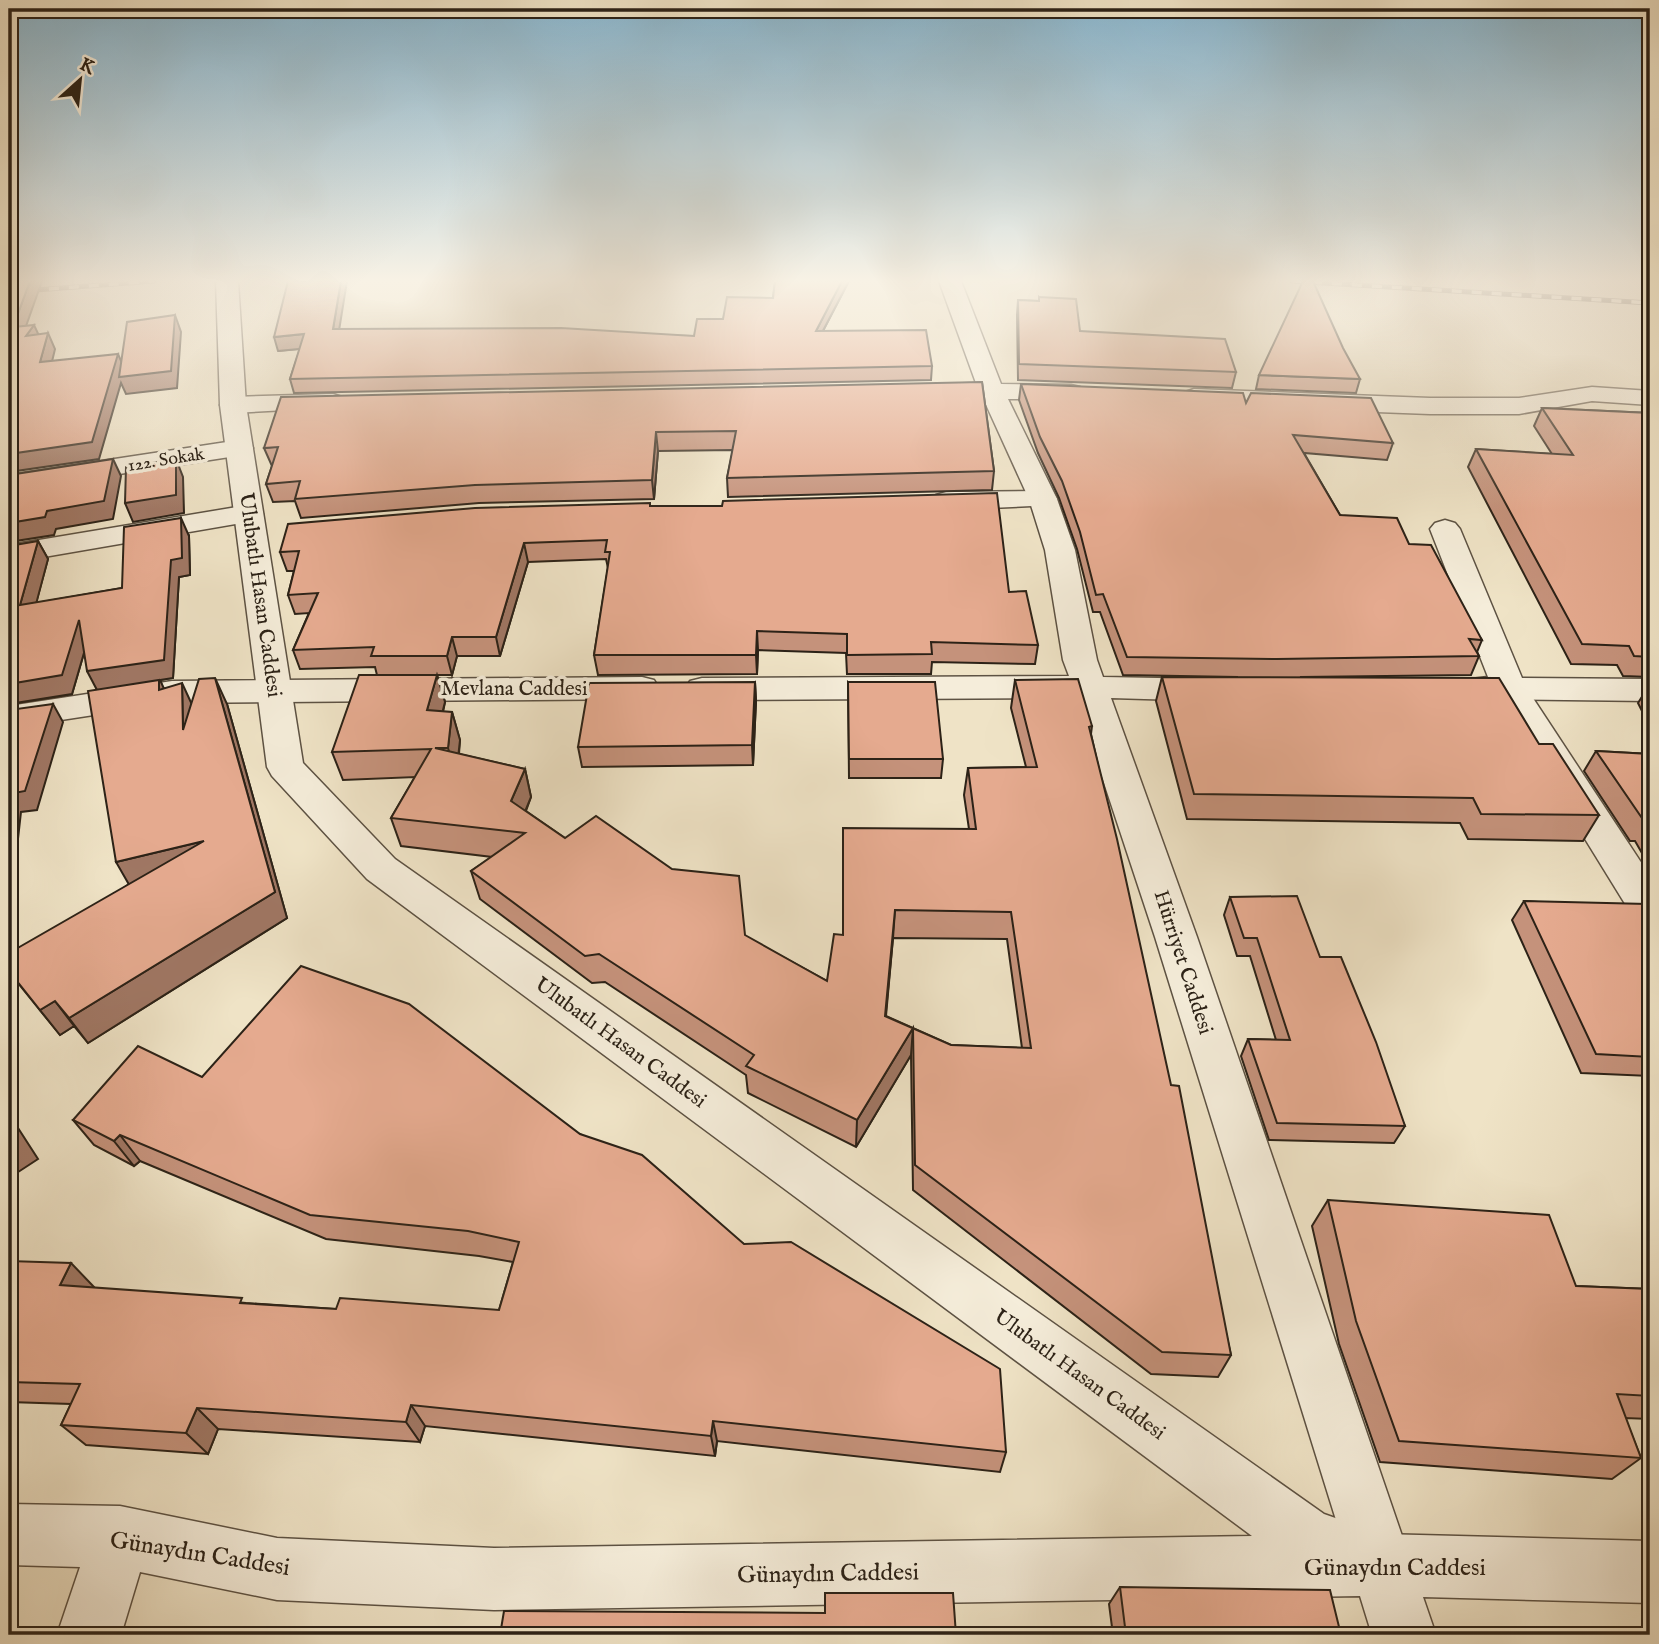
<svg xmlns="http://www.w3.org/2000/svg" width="1659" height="1644" font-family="'IM FELL English',serif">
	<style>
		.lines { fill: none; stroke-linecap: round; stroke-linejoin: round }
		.minor-casing { stroke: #5d5243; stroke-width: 3 }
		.tertiary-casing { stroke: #5d5243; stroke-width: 3 }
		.minor { fill: #f5edda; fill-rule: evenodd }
		.tertiary { fill: #f5edda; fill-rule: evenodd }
		.rail-casing { stroke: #2c2217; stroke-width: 5 }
		.rail { stroke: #f5edda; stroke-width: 3.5; stroke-dasharray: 10; stroke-linecap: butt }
		.wall { fill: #c5927b; stroke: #2c2217; stroke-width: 2; fill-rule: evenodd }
		.shaded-wall { fill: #a07764; stroke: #2c2217; stroke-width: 2 }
		.building { fill: #e5aa8f; stroke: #2c2217; stroke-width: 2; fill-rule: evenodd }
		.labels { text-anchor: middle; stroke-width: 7; stroke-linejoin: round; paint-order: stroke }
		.far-street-label { font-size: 18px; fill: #2c2217; stroke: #f5edda }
		.street-label { font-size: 21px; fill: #2c2217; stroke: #f5edda }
		.near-street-label { font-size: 24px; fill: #2c2217; stroke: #f5edda }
	</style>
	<rect width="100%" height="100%" fill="#efe3c6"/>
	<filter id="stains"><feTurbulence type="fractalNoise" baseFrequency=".00286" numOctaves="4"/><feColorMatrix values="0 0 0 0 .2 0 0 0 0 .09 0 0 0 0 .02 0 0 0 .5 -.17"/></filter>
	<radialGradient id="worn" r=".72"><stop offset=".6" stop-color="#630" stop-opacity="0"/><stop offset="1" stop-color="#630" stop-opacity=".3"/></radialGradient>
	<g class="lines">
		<g class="minor-casing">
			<g id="minor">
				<path d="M939,281H961L1001,384L1071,385L1080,387L1083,392L1080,397L1071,399H1008L1057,499L1075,550L1097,660L1103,677L1212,679L1224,682L1229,690L1224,698L1212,701L1111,698L1197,937L1412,1565L1403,1587L1381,1596L1359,1587L1350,1565L1155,937L1076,698L702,700L690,697L685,689L690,681L702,678L1069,676L1063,660L1045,550L1029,499L983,398L923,395L920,390L923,385L976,383Z"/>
				<path d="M1592,387L1650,391V405L1592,401L1519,414H1430L1194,405L1185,402L1181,397L1185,392L1194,389L1430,398H1519Z"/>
				<path d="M333,394L342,397L346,402L342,407L233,413L224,410L220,405L224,400L233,397Z"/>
				<path d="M240,440L249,442L253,448L249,454L9,491V475Z"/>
				<path d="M249,505L259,508L263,514L259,520L9,563V545Z"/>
				<path d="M1445,520L1455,523L1460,529L1522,678L1650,679V701L1475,699L1463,696L1458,688L1463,680L1488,677L1430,529L1435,523Z"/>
				<path d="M642,677L654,680L659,688L654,696L642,699L172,703L9,728V706L172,681Z"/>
			</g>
		</g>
		<g class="tertiary-casing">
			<g id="tertiary">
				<path d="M216,281H238L246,405L303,763L395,859L1324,1514L1381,1534L1650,1541V1603L1423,1597L1436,1635H1372L1360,1596L494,1610L277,1600L140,1572L121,1635H57L80,1567L9,1565V1504L120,1506L277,1538L494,1548L1252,1536L367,879L272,776L267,767L220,405Z"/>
				<path d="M1043,491L1053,493L1057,499L1053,505L946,510L936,507L932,501L936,495L946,492Z"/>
				<path d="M1509,677L1521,680L1650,876V925L1635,920L1492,688L1497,680Z"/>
			</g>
		</g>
		<use href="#minor" class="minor"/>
		<use href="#tertiary" class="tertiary"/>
		<g class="rail-casing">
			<g id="rail">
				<path d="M1292,281L1650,303"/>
				<path d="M9,292L154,281"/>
			</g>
		</g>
		<use href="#rail" class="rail"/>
	</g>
	<g class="wall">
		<path d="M775,281H849L823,331L932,366L931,380L294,393L290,379L300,349L278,351L339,329L694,336L723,319L773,298Z"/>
		<path d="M1039,297L1080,331L1236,372L1232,388L1018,380L1017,315L1018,300L1039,301Z"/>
		<path d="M1259,375L1360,379L1356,393L1256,389Z"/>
		<path d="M982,382L994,471L992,490L728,497L727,478L733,450L658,451L654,499L479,503L301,518L295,501L273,502L266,484L272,466L264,448Z"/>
		<path d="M1021,384L1246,403L1393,443L1387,460L1304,453L1340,515L1409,544L1482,640L1477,652L1479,656L1471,675L1300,677L1539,744L1599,815L1583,841L1468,839L1460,823L1187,819L1156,701L1162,677H1238L1123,675L1100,612H1093L1077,549L1059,498L1038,453L1019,400Z"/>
		<path d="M1542,408L1650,413V677L1623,676L1617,665L1571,664L1468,467L1476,449L1552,454L1534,426Z"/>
		<path d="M651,506L1009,592L1038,645L1035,664L932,662L931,674H847L846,653L758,650L757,674L598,675L594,655L608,568L606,559L528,562L500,656H457L452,675H437L445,702L443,712H452L460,740L459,754L525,769L531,797L526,811L565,838L827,981L843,935L969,829L964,795L968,768L1026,767L1011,708L1015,680L1092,726L1091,734L1231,1355L1218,1377L1151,1374L913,1190L911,1055L856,1147L748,1093L746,1075L605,982L592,983L480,899L471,871L492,857L401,846L391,818L415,777L343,780L332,752L377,675L375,667L300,669L293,650L309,613L295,614L288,595L294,571H287L280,552ZM893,938L1007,939L1022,1048L951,1045L886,1016Z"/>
		<path d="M189,536L190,575L179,577L173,678L160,680L163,688L191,703L227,704L287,918L88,1043L74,1026L60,1035L9,972L129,884L97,689L84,653L72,694L9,704V546L38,541L48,559L36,603L122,588Z"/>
		<path d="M755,682L756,701L753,765L582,767L578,747Z"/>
		<path d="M848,682L943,759L941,778H849Z"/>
		<path d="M1650,684V727L1638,703Z"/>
		<path d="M1596,751L1650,754V867L1635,841H1630L1584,771Z"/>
		<path d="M1230,897L1320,957L1405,1126L1394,1143L1269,1140L1241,1056L1248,1039L1276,1040L1250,956H1237L1224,915Z"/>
		<path d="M1524,901L1650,910V1076L1581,1073L1512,920Z"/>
		<path d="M202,1077L580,1134L744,1244L1006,1452L1000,1472L717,1441L715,1456L425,1426L420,1442L218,1429L208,1454L86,1445L61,1425L71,1404L9,1402V1261L94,1288L246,1303L336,1309L499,1310L513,1262L479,1256L326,1239L140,1161L134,1166L94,1145L73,1120Z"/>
		<path d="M1328,1200L1576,1286L1650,1289V1419L1625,1418L1641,1458L1612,1479L1380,1462L1339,1344L1312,1226Z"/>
		<path d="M1120,1587L1341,1635H1113L1109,1604Z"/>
	</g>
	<g class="shaded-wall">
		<path d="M30,281H42L20,343L13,327Z"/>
		<path d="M341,281H347L337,343L333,329Z"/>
		<path d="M842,281H849L816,344V331Z"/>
		<path d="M175,315L181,332L177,388L126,394L121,383L99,459L9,472V454L118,354L125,370Z"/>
		<path d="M34,325L41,340L26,336Z"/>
		<path d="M48,333L55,349L48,378L40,362Z"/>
		<path d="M304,334L309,348L278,351L274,337Z"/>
		<path d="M656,432L658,451L654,499L652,480Z"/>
		<path d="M113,459L121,476L113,519L56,529L54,535L9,542V523L47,511Z"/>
		<path d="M176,459L183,477L184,513L133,522L125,503Z"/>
		<path d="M181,518L189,536L190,575L179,577L173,678L160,680L172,706L97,690L87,671L171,560Z"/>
		<path d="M38,541L48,559L31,623L20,605Z"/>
		<path d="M524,543L528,562L500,656L496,637Z"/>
		<path d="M79,620L88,639L72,694L9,704V684Z"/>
		<path d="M757,631L758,650L757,674L756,655Z"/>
		<path d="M452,637L457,656L452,675L447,656Z"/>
		<path d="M437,675L445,702L436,738L427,710Z"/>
		<path d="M215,678L227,704L287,918L88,1043L69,1018L275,892Z"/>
		<path d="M755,682L756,701L753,765L752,745Z"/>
		<path d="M182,683L194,709L183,730Z"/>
		<path d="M53,704L63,722L37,810L21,812L9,919V794Z"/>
		<path d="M452,712L460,740L456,776L448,748Z"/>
		<path d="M525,769L531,797L518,829L511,801Z"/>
		<path d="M204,841L131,888L116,862Z"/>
		<path d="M895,910L893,938L883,1043L885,1016Z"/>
		<path d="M55,1001L74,1026L60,1035L40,1010Z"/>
		<path d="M913,1028L911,1055L856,1147L857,1120Z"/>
		<path d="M9,1114L38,1159L9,1178Z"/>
		<path d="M120,1135L140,1161L134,1166L114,1141Z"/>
		<path d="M71,1263L94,1287L84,1309L60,1285Z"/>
		<path d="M411,1405L425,1426L420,1442L406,1422Z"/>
		<path d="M197,1408L218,1429L208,1454L186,1433Z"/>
		<path d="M713,1421L717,1441L715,1456L711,1436Z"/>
		<path d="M9,1609L15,1612L9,1631Z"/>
	</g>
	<g class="building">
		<path d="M9,281H30L13,327L34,325L26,336L48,333L40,362L118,354L92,442L9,454Z"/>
		<path d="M288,281H341L333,329L561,328L694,336L697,319H723L727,297L773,298L775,281H842L816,331L926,330L932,366L290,379L304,334L274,337Z"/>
		<path d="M1303,281H1313L1343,348L1360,379L1259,375Z"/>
		<path d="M1039,297L1076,299L1080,331L1225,339L1236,372L1019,364L1018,300L1039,301Z"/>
		<path d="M175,315L171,371L119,377L127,322Z"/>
		<path d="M982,382L994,471L727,478L736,431L656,432L652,480L475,485L295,499L300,481L266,484L278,447L264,448L281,397Z"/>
		<path d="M1021,384L1243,393L1246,403L1251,393L1371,398L1393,443L1293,435L1340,515L1397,518L1409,544L1431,545L1482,640L1469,639L1479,656L1277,659L1127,657L1103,594L1096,595L1080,532L1062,481L1040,437Z"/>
		<path d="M1542,408L1650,413V657L1634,656L1629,646L1582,644L1476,449L1573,455Z"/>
		<path d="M113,459L104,501L47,511L45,517L9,523V475Z"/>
		<path d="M176,459V495L125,503L126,467Z"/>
		<path d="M997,493L1009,592L1026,591L1038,645L931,642L932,654L847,655V634L757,631L756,655H594L610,552H605L607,540L524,543L496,637H452L447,656H371L374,647L293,650L318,593L288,595L299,551L280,552L288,524L475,508L650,503V506H722L723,501Z"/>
		<path d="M181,518L182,558L171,560L164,660L87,671L79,620L62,675L9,684V546L38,541L20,605L122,588L124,527Z"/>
		<path d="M359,675H437L427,710L452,712L448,748H435L525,769L511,801L565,838L596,816L672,869L739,876L745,935L827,981L834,934L843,935V828L976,829L968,768L1037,767L1015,680L1078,679L1092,726L1089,727L1117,839L1171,1085L1179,1086L1231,1355L1162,1352L915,1165L913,1028L857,1120L746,1066L754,1055L599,954L585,956L471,871L525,833L391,818L431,749L332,752ZM895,910L1011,912L1031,1048L951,1045L885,1016Z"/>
		<path d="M1162,677L1499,678L1539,744H1553L1599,815L1481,814L1473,798L1194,794Z"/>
		<path d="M215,678L275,892L69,1018L55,1001L40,1010L9,971V953L204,841L116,862L88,691L159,680V690L182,683L183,730L199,679Z"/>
		<path d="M755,682L752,745L578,747L589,683Z"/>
		<path d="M848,682H935L943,759H849Z"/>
		<path d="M53,704L25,791L9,794V710Z"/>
		<path d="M1596,751L1650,754V824L1648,821H1644Z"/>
		<path d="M1297,896L1320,957H1341L1376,1042L1405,1126L1277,1123L1248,1039L1290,1040L1257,938H1244L1230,897Z"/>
		<path d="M1524,901L1647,904L1650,910V1057L1596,1054Z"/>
		<path d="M301,966L409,1004L580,1134L642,1155L744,1244L791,1242L1000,1369L1006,1452L713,1421L711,1436L411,1405L406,1422L197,1408L186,1433L61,1425L80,1384L9,1382V1261L71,1263L60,1285L242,1298L240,1303L336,1309L340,1298L499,1310L519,1242L468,1231L310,1215L120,1135L114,1141L73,1120L138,1046L202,1077Z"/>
		<path d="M9,1123L15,1133L9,1137Z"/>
		<path d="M1328,1200L1549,1215L1576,1286L1650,1289V1396L1617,1394L1641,1458L1399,1441L1356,1321Z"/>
		<path d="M1120,1587L1330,1590L1341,1635H1126Z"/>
		<path d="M825,1593H953L956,1635H500L504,1611L825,1613Z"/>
	</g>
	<linearGradient id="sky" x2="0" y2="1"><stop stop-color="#89b8d2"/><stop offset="0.55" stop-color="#f8f2e5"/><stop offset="1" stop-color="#f8f2e5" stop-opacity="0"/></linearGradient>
	<rect width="1659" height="511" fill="url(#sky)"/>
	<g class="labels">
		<g class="far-street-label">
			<text transform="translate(166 459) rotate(-9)" y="6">122. Sokak</text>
		</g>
		<g class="street-label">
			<text transform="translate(261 595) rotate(82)" y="7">Ulubatlı Hasan Caddesi</text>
			<text x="514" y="695">Mevlana Caddesi</text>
			<text transform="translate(1184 962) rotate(72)" y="7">Hürriyet Caddesi</text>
			<text transform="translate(621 1042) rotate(36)" y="7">Ulubatlı Hasan Caddesi</text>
			<text transform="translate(1080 1374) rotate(36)" y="7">Ulubatlı Hasan Caddesi</text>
		</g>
		<g class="near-street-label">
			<text transform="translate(200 1553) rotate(9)" y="8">Günaydın Caddesi</text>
			<text x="1395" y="1575">Günaydın Caddesi</text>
			<text transform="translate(828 1573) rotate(-1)" y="8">Günaydın Caddesi</text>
		</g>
	</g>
	<rect width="1659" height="1644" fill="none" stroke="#efe3c6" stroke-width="35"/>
	<rect x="10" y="10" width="1638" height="1623" fill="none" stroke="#2c2217" stroke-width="3.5"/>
	<rect x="18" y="18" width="1624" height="1609" fill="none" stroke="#2c2217" stroke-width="2"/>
	<g transform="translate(80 80) rotate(27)" stroke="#f5edda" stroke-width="5" paint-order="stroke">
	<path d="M0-5L12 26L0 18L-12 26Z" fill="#2c2217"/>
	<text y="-10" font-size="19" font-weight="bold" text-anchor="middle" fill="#2c2217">K</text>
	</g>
	<rect width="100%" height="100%" filter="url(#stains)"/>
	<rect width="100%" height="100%" fill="url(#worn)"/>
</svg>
